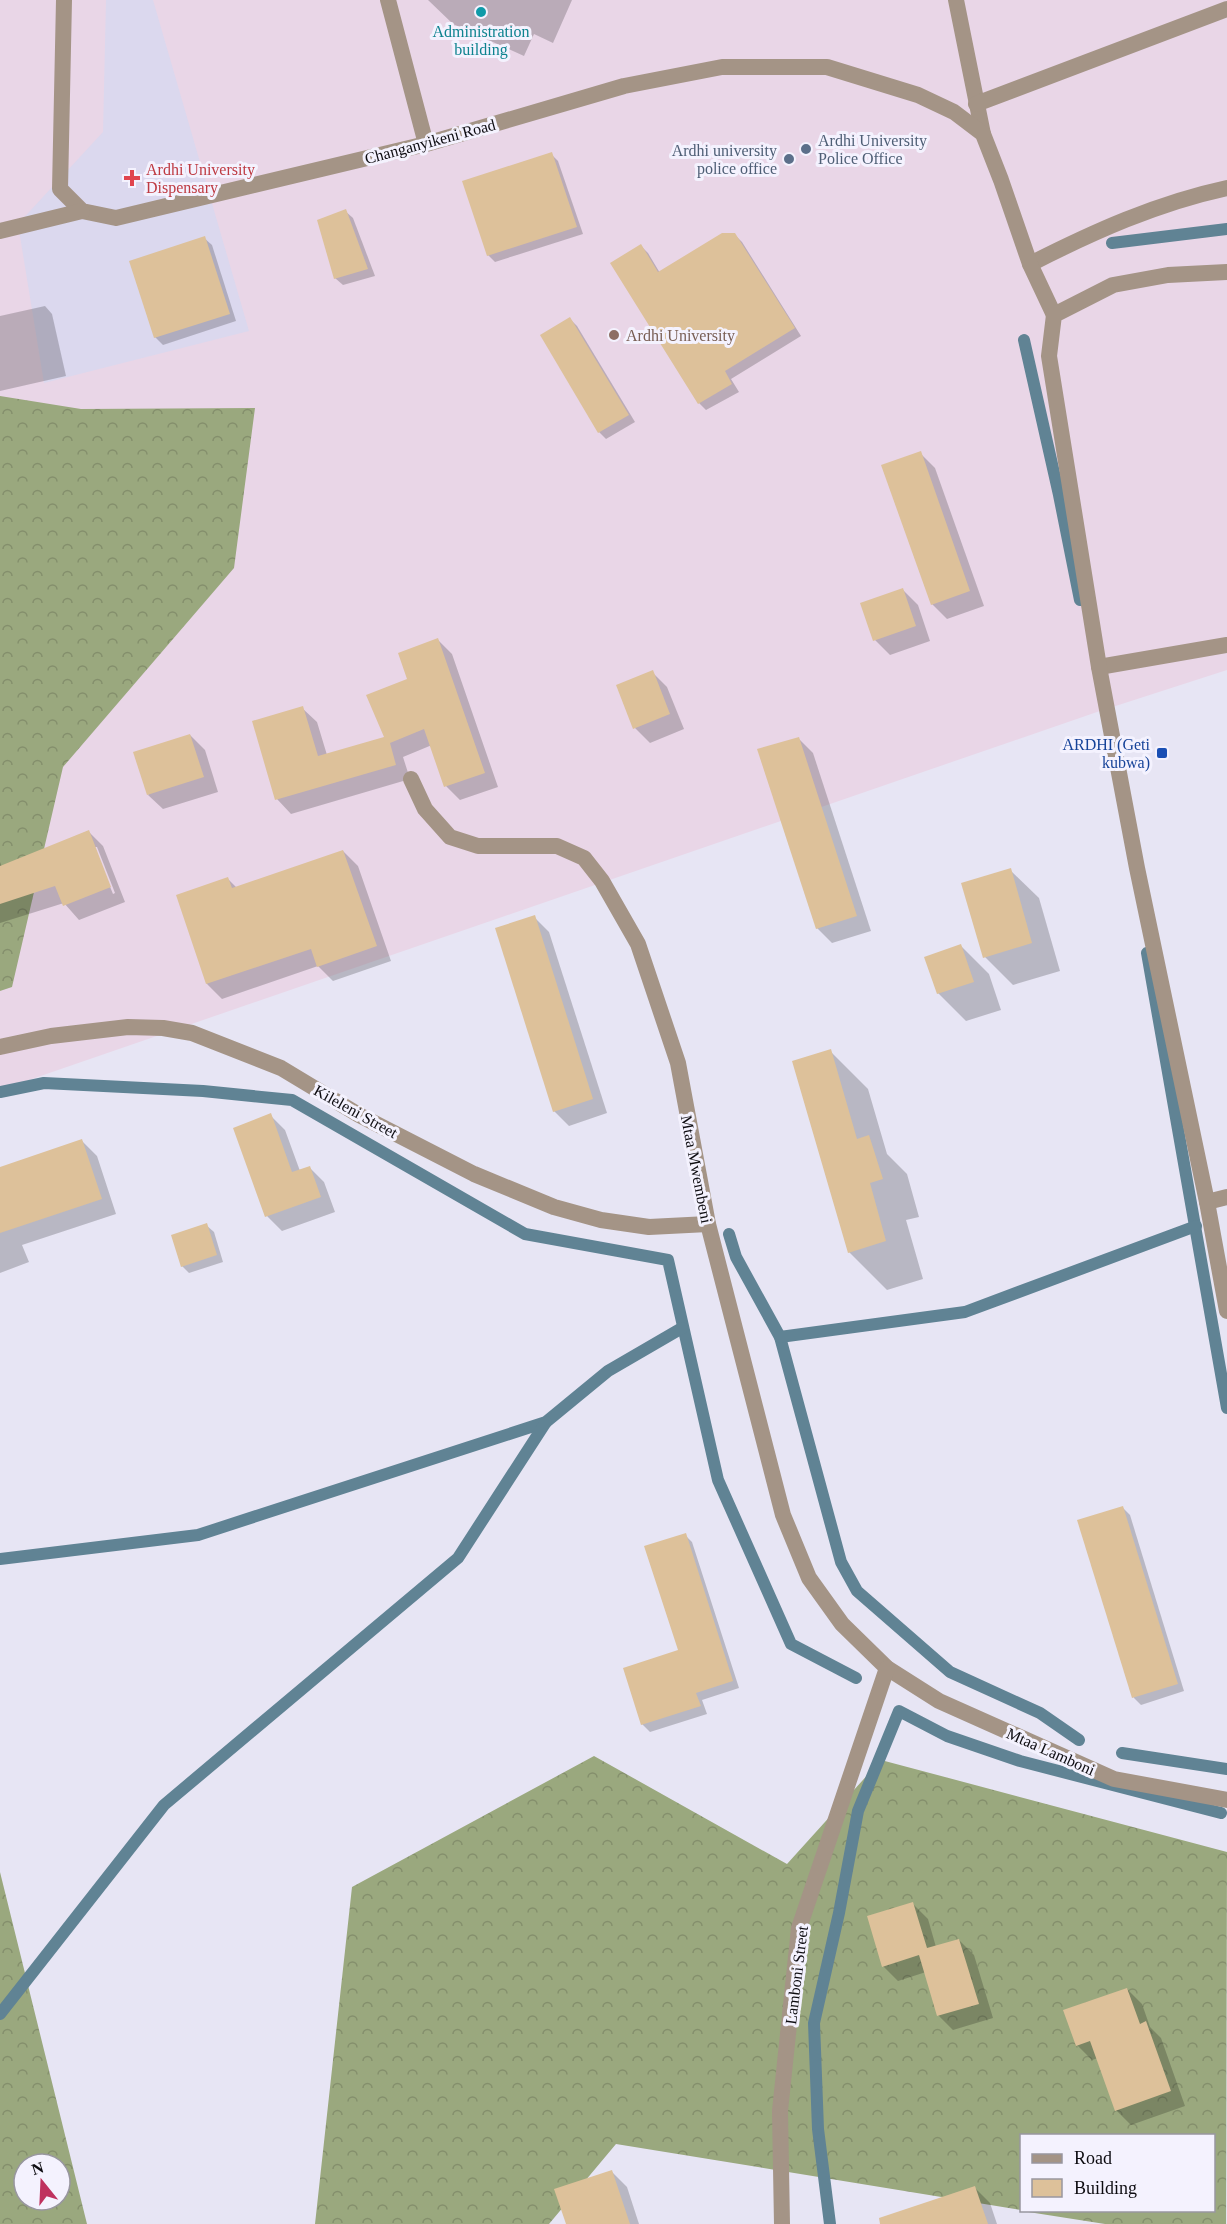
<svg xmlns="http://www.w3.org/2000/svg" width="1227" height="2224" font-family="'Times New Roman',serif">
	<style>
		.education { fill: #e9d6e7 }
		.built { fill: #dbd8ee }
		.forest { fill: url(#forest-crowns); fill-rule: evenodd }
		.shadow { fill: #0003; fill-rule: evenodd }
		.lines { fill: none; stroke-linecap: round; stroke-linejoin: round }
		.stream { stroke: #608394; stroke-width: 12 }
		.building { fill: #ddc19a }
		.service { stroke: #a49486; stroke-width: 16 }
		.minor { stroke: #a49486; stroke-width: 16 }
		.tertiary { stroke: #a49486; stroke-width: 16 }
		.culture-dot { fill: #0f9aa8; stroke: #f4f2fe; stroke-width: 2 }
		.service-dot { fill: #5c6f8a; stroke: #f4f2fe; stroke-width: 2 }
		.health-dot { fill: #e0444e; stroke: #f4f2fe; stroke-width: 2 }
		.education-dot { fill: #8d6e63; stroke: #f4f2fe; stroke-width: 2 }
		.transit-dot { fill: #1a4fb4; stroke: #f4f2fe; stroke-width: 2 }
		.labels { text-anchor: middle; stroke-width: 6; stroke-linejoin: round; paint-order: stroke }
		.culture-label { font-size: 16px; fill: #0d838f; stroke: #f4f2fe }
		.service-label { font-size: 16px; fill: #4e5e75; stroke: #f4f2fe; text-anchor: start }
		.street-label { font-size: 16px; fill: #0d0c11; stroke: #f4f2fe }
		.health-label { font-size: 16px; fill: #be3a42; stroke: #f4f2fe; text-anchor: start }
		.education-label { font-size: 16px; fill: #785e54; stroke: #f4f2fe; text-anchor: start }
		.transit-label { font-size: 16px; fill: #164399; stroke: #f4f2fe; text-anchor: end }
	</style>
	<defs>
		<pattern id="forest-crowns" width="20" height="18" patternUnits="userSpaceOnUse" patternTransform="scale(1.5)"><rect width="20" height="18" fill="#9aa87e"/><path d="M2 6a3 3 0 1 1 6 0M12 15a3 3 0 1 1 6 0" fill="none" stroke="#848f6c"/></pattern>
	</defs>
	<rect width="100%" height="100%" fill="#e7e5f4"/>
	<path class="education" d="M0,0H1227V670L1097,712L0,1090Z"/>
	<path class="built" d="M106,0H153L249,331L44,383L18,224L103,132Z"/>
	<g class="forest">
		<path d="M0,396L81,409L255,408L234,568L63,767L12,987L0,991Z"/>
		<path d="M594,1756L787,1864L881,1760L1227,1852L1226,2224H1105L1022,2211L1214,2210V2136H1022L1021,2210L616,2144L549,2224H315L352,1887Z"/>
		<path d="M0,1872L87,2224H0ZM24,2164H60V2200H24Z"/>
	</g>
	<g class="shadow">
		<path d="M428,0H572L553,43L534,34L524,56L453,24Z"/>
		<path d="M551,154L558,161L583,234L495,262L488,255Z"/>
		<path d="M345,211L353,218L375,276L343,285L335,278Z"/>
		<path d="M734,234L742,242L801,336L731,379L739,392L706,410L699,403L641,246L648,253L660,273Z"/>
		<path d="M204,238L212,245L236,321L163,345L155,337Z"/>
		<path d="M45,306L52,314L66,376L0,391V316Z"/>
		<path d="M570,319L577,326L635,422L606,439L599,432Z"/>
		<path d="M920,453L935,468L984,606L947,619L932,604Z"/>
		<path d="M903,590L918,605L930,641L890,655L875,640Z"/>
		<path d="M438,640L452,654L498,787L460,800L446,786L432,745L403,757L410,779L291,814L277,799L254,722L302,708L317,722L327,755L386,738L409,680Z"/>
		<path d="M652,672L667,687L684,729L650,743L635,728Z"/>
		<path d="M190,735L205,750L218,792L163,809L148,795Z"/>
		<path d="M798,738L813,753L871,931L832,943L817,928Z"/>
		<path d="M88,831L103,846L125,902L79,920L64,903L0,923V862L2,867ZM94,847H97L115,893L113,894Z"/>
		<path d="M343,851L358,866L391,961L333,981L318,966L222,999L207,984L178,896L228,879L237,888Z"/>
		<path d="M1010,870L1039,898L1060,971L1013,985L985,957Z"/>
		<path d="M534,917L549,932L607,1113L569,1126L554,1111Z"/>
		<path d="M961,946L989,974L1001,1010L966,1021L938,993Z"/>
		<path d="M830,1051L868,1089L887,1154L907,1174L919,1217L906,1220L923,1279L887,1290L849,1252Z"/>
		<path d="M270,1115L285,1130L300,1171L309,1167L324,1182L335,1212L282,1231L267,1216Z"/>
		<path d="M82,1141L97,1156L116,1214L22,1245L29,1262L0,1273V1184Z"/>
		<path d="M206,1225L214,1232L223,1262L189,1273L182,1266Z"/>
		<path d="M1123,1508L1130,1515L1184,1691L1141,1705L1134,1698L1079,1521Z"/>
		<path d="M685,1535L692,1542L739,1688L702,1700L707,1714L650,1732L642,1724L679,1651Z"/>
		<path d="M913,1904L928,1919L936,1947L959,1940L974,1955L993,2018L953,2030L938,2015L926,1972L898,1981L883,1966Z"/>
		<path d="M1127,1989L1142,2004L1150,2027L1161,2038L1185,2106L1131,2125L1116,2110L1098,2058L1092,2060L1077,2045Z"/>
		<path d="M612,2172L627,2187L639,2224H567Z"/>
		<path d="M975,2188L990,2203L997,2224H923Z"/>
	</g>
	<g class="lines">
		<g class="stream">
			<path d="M1112,243L1227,229"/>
			<path d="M1024,340L1059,495L1080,600"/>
			<path d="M1147,953L1227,1408"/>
			<path d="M0,1092L44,1083L203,1091L292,1100L525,1234L668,1260L718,1480L791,1644L856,1678"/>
			<path d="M729,1234L736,1257L780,1337L841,1562L857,1591L950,1672L1040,1713L1079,1740"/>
			<path d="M780,1337L965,1312L1196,1226"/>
			<path d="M0,1559L198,1535L546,1422L608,1371L682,1328"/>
			<path d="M1122,1753L1227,1769"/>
			<path d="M0,2014L164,1805L458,1558L546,1422"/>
			<path d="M830,2224L818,2129L814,2023L839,1913L858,1811L899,1711L947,1736L1020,1761L1221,1813"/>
		</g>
	</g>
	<g class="building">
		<path d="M552,152L577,227L487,256L462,181Z"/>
		<path d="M346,209L368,269L334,279L317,220Z"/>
		<path d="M722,233H735L795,328L725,371L732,384L698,404L610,263L641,244L658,272Z"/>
		<path d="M205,236L230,314L154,338L129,261Z"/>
		<path d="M570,317L629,415L598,433L540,335Z"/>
		<path d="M921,451L970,591L931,605L881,465Z"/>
		<path d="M903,588L916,626L873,641L860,603Z"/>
		<path d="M438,638L485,773L444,787L424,729L390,743L396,765L275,800L252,721L303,706L318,756L384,737L366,695L407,679L398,653Z"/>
		<path d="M653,670L670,714L633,729L616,685Z"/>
		<path d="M190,734L204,777L147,795L133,752Z"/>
		<path d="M799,737L857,916L816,929L757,749Z"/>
		<path d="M89,830L111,887L63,906L55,886L0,904V866Z"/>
		<path d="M343,850L377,946L317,967L311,949L206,984L176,895L228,877L232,888Z"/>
		<path d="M1011,868L1032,943L983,958L961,883Z"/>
		<path d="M535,915L593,1099L553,1112L495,928Z"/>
		<path d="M961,944L974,982L937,994L924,957Z"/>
		<path d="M831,1049L857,1139L869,1135L883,1179L870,1183L886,1241L848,1253L792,1061Z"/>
		<path d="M271,1113L292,1172L310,1166L321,1197L265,1217L233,1128Z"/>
		<path d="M82,1139L102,1199L0,1233V1167Z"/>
		<path d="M207,1223L217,1255L181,1267L171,1235Z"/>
		<path d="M1123,1506L1178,1684L1132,1698L1077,1520Z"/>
		<path d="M686,1533L733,1681L696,1693L701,1706L641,1725L623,1668L678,1650L644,1546Z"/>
		<path d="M913,1902L927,1948L959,1939L979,2004L937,2016L919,1955L882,1967L867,1916Z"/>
		<path d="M1127,1988L1140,2024L1146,2021L1171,2091L1115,2111L1090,2041L1076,2046L1063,2010Z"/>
		<path d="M612,2170L630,2224H566L554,2189Z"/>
		<path d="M975,2186L988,2224H880L879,2218Z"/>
	</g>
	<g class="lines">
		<g class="service">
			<path d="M388,0L426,144"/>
			<path d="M956,0L983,134"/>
			<path d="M976,104L1227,9"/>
			<path d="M1030,264C1093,232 1157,203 1227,188"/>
			<path d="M1099,667L1227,645"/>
		</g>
		<g class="minor">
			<path d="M64,0L60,189L82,211L116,218L426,144L624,86L722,67H827L918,95L954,112L983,134L1001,180L1030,264L1054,315"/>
			<path d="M0,231L82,211"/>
			<path d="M411,779L425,809L450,837L478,846H557L584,858L602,881L638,944L678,1063L708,1224L783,1515L809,1578L842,1624L887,1668L939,1701L1114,1779L1227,1800"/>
			<path d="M0,1047L51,1036L128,1027L163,1028L192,1033L281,1068L359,1115L474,1174L554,1207L601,1220L649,1227L708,1224"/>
			<path d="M1207,1202L1227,1197"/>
			<path d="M782,2224L780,2111L799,1928L887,1668"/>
		</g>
		<path class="tertiary" d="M1227,272L1168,275L1113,285L1054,315L1049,356L1099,667L1137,868L1207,1202L1227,1311"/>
	</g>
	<circle class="culture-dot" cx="481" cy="12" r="6"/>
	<g class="service-dot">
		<circle cx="806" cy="149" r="6"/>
		<circle cx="789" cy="159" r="6"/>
	</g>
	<path class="health-dot" d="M129 169h6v6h6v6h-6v6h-6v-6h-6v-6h6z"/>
	<circle class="education-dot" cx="614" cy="335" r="6"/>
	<rect class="transit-dot" x="1156" y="747" width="12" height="12" rx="3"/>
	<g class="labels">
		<g class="culture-label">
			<text x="481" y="37">Administration<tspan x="481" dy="18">building</tspan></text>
		</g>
		<g class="service-label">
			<text x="818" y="146">Ardhi University<tspan x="818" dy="18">Police Office</tspan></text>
			<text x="777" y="156" text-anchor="end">Ardhi university<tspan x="777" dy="18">police office</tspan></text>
		</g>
		<g class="street-label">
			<text transform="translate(430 141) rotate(-15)" y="6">Changanyikeni Road</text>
			<text transform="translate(356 1111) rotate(29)" y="6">Kileleni Street</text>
			<text transform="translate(697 1169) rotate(79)" y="6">Mtaa Mwembeni</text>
			<text transform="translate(1051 1751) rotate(24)" y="6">Mtaa Lamboni</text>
			<text transform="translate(796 1975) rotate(-83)" y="6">Lamboni Street</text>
		</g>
		<g class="health-label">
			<text x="146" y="175">Ardhi University<tspan x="146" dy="18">Dispensary</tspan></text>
		</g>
		<g class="education-label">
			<text x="626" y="341">Ardhi University</text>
		</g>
		<g class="transit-label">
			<text x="1150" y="750">ARDHI (Geti<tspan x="1150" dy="18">kubwa)</tspan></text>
		</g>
	</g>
	<rect x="1020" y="2134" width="195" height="78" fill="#f4f2fe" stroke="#98969f" stroke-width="1.5"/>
	<rect x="1032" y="2154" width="30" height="9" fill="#a49486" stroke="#98969f" stroke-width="1.5"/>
	<text x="1074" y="2164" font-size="18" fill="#0d0c11">Road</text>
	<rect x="1032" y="2179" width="30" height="18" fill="#ddc19a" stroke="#98969f" stroke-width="1.5"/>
	<text x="1074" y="2194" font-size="18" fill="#0d0c11">Building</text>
	<g transform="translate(42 2182) rotate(342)"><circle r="28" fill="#f4f2fe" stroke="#98969f" stroke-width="1.5"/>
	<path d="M0-4.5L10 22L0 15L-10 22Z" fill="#bf315e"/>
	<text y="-9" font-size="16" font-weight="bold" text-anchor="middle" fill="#0d0c11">N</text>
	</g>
</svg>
